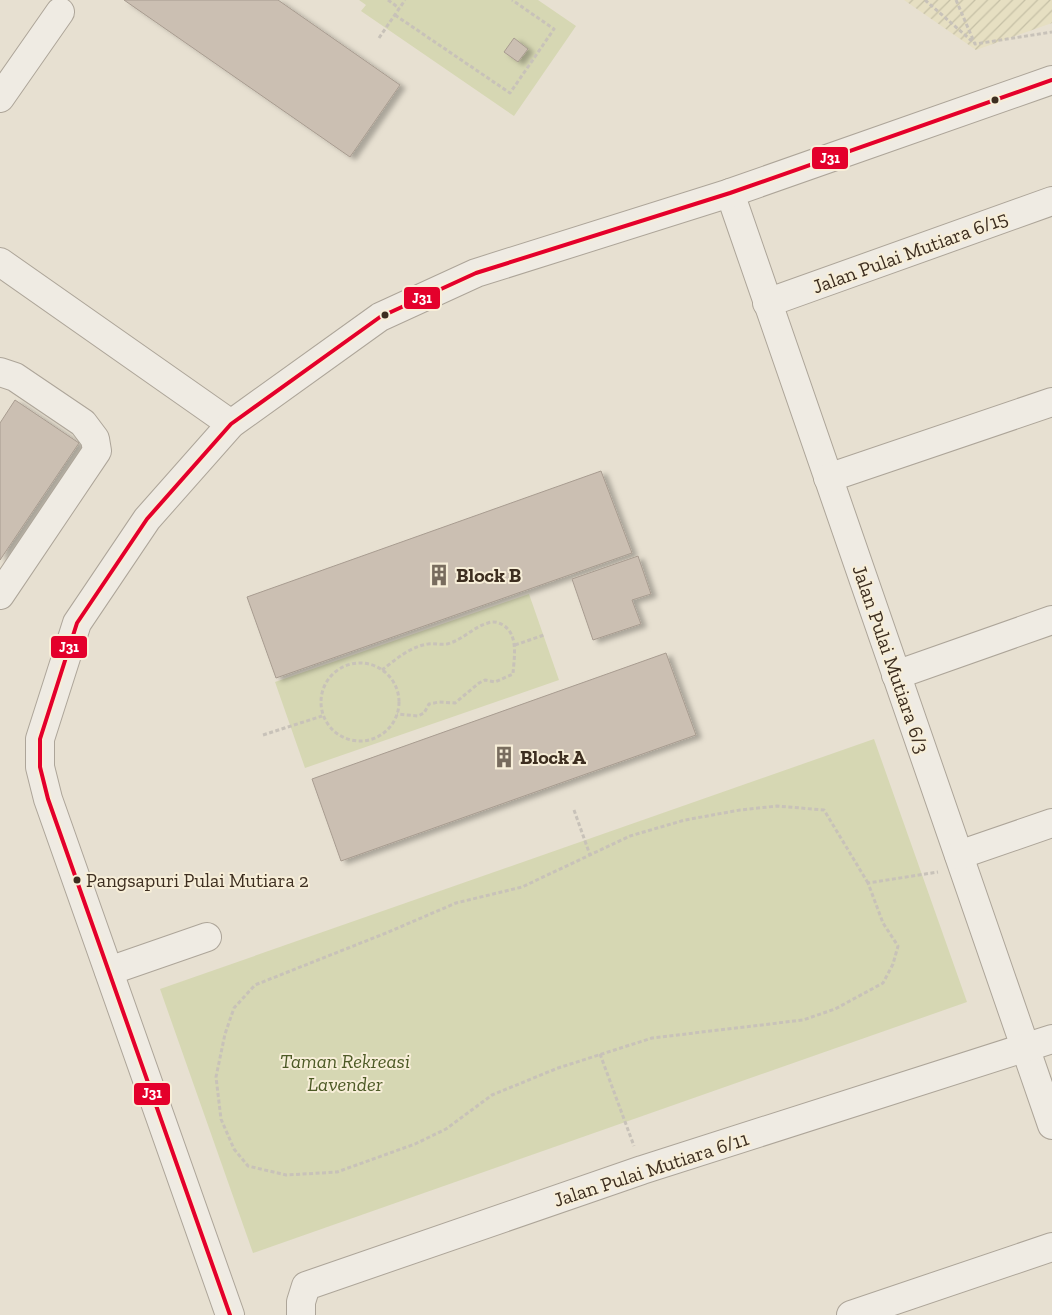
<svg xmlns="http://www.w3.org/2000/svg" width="1052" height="1315" font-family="'Zilla Slab',serif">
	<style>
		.farmland { fill: url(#farmland-furrows) }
		.green { fill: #d6d7b3 }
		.building { fill: #cbbfb2; stroke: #a89c90; filter: url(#shadow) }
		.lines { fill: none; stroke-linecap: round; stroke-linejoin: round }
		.minor-casing { stroke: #ada599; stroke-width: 30 }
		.path { stroke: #c8c2b9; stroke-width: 3; stroke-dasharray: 4 2.5; stroke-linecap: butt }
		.minor { stroke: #efebe3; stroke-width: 28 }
		.bus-1-casing { stroke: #f7eed8; stroke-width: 8 }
		.bus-1 { stroke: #e4002b; stroke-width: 4 }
		.bus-dot { fill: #3d2e20; stroke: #f7eed8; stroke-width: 2 }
		.labels { text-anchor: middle; stroke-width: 4; stroke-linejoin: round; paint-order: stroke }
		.bus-label { font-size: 19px; fill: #3d2e20; stroke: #f7eed8; text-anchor: start }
		.street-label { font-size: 20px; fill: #3d2e20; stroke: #f7eed8 }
		.poi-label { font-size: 20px; font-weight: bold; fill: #3d2e20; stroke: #f7eed8; text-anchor: start }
		.park-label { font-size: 20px; font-style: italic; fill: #4d5a26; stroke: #f7eed8 }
		.line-badge { stroke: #f7eed8; stroke-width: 2 }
		.badge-label { font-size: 14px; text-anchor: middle; font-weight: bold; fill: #fff }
	</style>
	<defs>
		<pattern id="farmland-furrows" width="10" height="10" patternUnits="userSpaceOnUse" patternTransform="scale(1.25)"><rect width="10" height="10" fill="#e6dfc2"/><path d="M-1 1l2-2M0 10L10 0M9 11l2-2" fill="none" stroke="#c6c0a6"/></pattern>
		<filter id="shadow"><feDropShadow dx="5.5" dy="3" stdDeviation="2.5" flood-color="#0004"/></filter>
	</defs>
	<rect width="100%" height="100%" fill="#e7e0d1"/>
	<path class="farmland" d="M904,0H1052V23L976,50Z"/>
	<g class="green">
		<path d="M359,0H538L576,26L514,116L361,11L366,5Z"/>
		<path d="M529,594L559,680L305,768L275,682Z"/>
		<path d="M874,739L967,1002L253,1253L160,989Z"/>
	</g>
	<g class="building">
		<path d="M124,0H278L400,85L350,157Z"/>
		<path d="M514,38L528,49L518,62L504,52Z"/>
		<path d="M15,400L79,443L0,560V423Z"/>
		<path d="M601,471L632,553L276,678L247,597Z"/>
		<path d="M638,556L651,594L632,600L641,624L593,640L572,579Z"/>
		<path d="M666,653L696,735L341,861L312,779Z"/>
	</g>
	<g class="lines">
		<g class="minor-casing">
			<g id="minor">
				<path d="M0,98L60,12"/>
				<path d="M730,193L1052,1125"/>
				<path d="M0,262L231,424"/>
				<path d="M767,303L1052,201"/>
				<path d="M0,372L15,377L83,423L95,439L97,451L0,595"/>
				<path d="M828,478L1052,402"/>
				<path d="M896,675L1052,620"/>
				<path d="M959,855L1052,823"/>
				<path d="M109,971L207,937"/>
				<path d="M230,1315L48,799L40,767V739L77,623L147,519L231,424L380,317L476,273L730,193L1052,80"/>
				<path d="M301,1315V1302L306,1286L642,1170L1052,1039"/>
				<path d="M851,1315L1052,1247"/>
			</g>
		</g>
		<g class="path">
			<path d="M388,0L399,8"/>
			<path d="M925,0L973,42"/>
			<path d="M956,0L975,44L1052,32"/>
			<path d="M395,15L510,93L554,29L512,0"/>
			<path d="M379,38L405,0"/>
			<path d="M515,645L544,635"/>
			<circle cx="360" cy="702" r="39"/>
			<path d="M382,670C395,660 411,646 428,644C435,643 441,645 447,644C463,640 473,627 488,623C493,621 498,622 503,625C519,635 514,658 513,674L495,682L485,680L479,683L455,703L439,702L429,704L424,713L418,716L397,714"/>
			<path d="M263,735L322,716"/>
			<path d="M574,810L590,855"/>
			<path d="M868,883L824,810L777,806L740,810L685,820L630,836L522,887L456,903L386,933L255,985L234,1008L225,1034L216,1077L221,1119L234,1149L248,1166L286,1175L337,1172L415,1144L446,1129L492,1095L558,1068L652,1038L803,1020L835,1009L883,983L893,964L898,946L883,923L868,883L938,872"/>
			<path d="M600,1054L634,1146"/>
		</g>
		<use href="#minor" class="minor"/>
		<g class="bus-1-casing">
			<path id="bus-1" d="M230,1315L48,799L40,767V739L77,623L147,519L231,424L380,317L476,273L730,193L1052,80"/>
		</g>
		<use href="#bus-1" class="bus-1"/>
	</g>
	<defs>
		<g id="building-bare" transform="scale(1.725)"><path d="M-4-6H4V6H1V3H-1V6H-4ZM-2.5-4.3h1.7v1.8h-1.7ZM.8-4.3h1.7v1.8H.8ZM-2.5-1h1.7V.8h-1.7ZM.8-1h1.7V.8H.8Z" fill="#786c5e" stroke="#f7eed8" stroke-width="2.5" paint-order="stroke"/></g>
	</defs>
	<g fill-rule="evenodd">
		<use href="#building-bare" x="439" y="575"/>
		<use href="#building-bare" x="504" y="757"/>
	</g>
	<g class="bus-dot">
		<circle cx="995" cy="100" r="4.5"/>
		<circle cx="385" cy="315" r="4.5"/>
		<circle cx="77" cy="880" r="4.5"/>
	</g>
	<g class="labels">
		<g class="bus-label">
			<text x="86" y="887">Pangsapuri Pulai Mutiara 2</text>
		</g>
		<g class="street-label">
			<text transform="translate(910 252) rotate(-20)" y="7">Jalan Pulai Mutiara 6/15</text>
			<text transform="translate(891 659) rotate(71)" y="7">Jalan Pulai Mutiara 6/3</text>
			<text transform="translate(651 1169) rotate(-18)" y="7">Jalan Pulai Mutiara 6/11</text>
		</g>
		<g class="poi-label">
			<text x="456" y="582">Block B</text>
			<text x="520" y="764">Block A</text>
		</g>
		<g class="park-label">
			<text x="345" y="1068">Taman Rekreasi<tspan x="345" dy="23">Lavender</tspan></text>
		</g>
	</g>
	<g class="line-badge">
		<rect x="811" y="146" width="38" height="24" rx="5" fill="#e4002b"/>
		<rect x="403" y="286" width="38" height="24" rx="5" fill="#e4002b"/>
		<rect x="50" y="635" width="38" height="24" rx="5" fill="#e4002b"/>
		<rect x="133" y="1082" width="38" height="24" rx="5" fill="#e4002b"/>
	</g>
	<g class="badge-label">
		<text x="830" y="163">J31</text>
		<text x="422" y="303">J31</text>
		<text x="69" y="652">J31</text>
		<text x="152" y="1098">J31</text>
	</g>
</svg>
